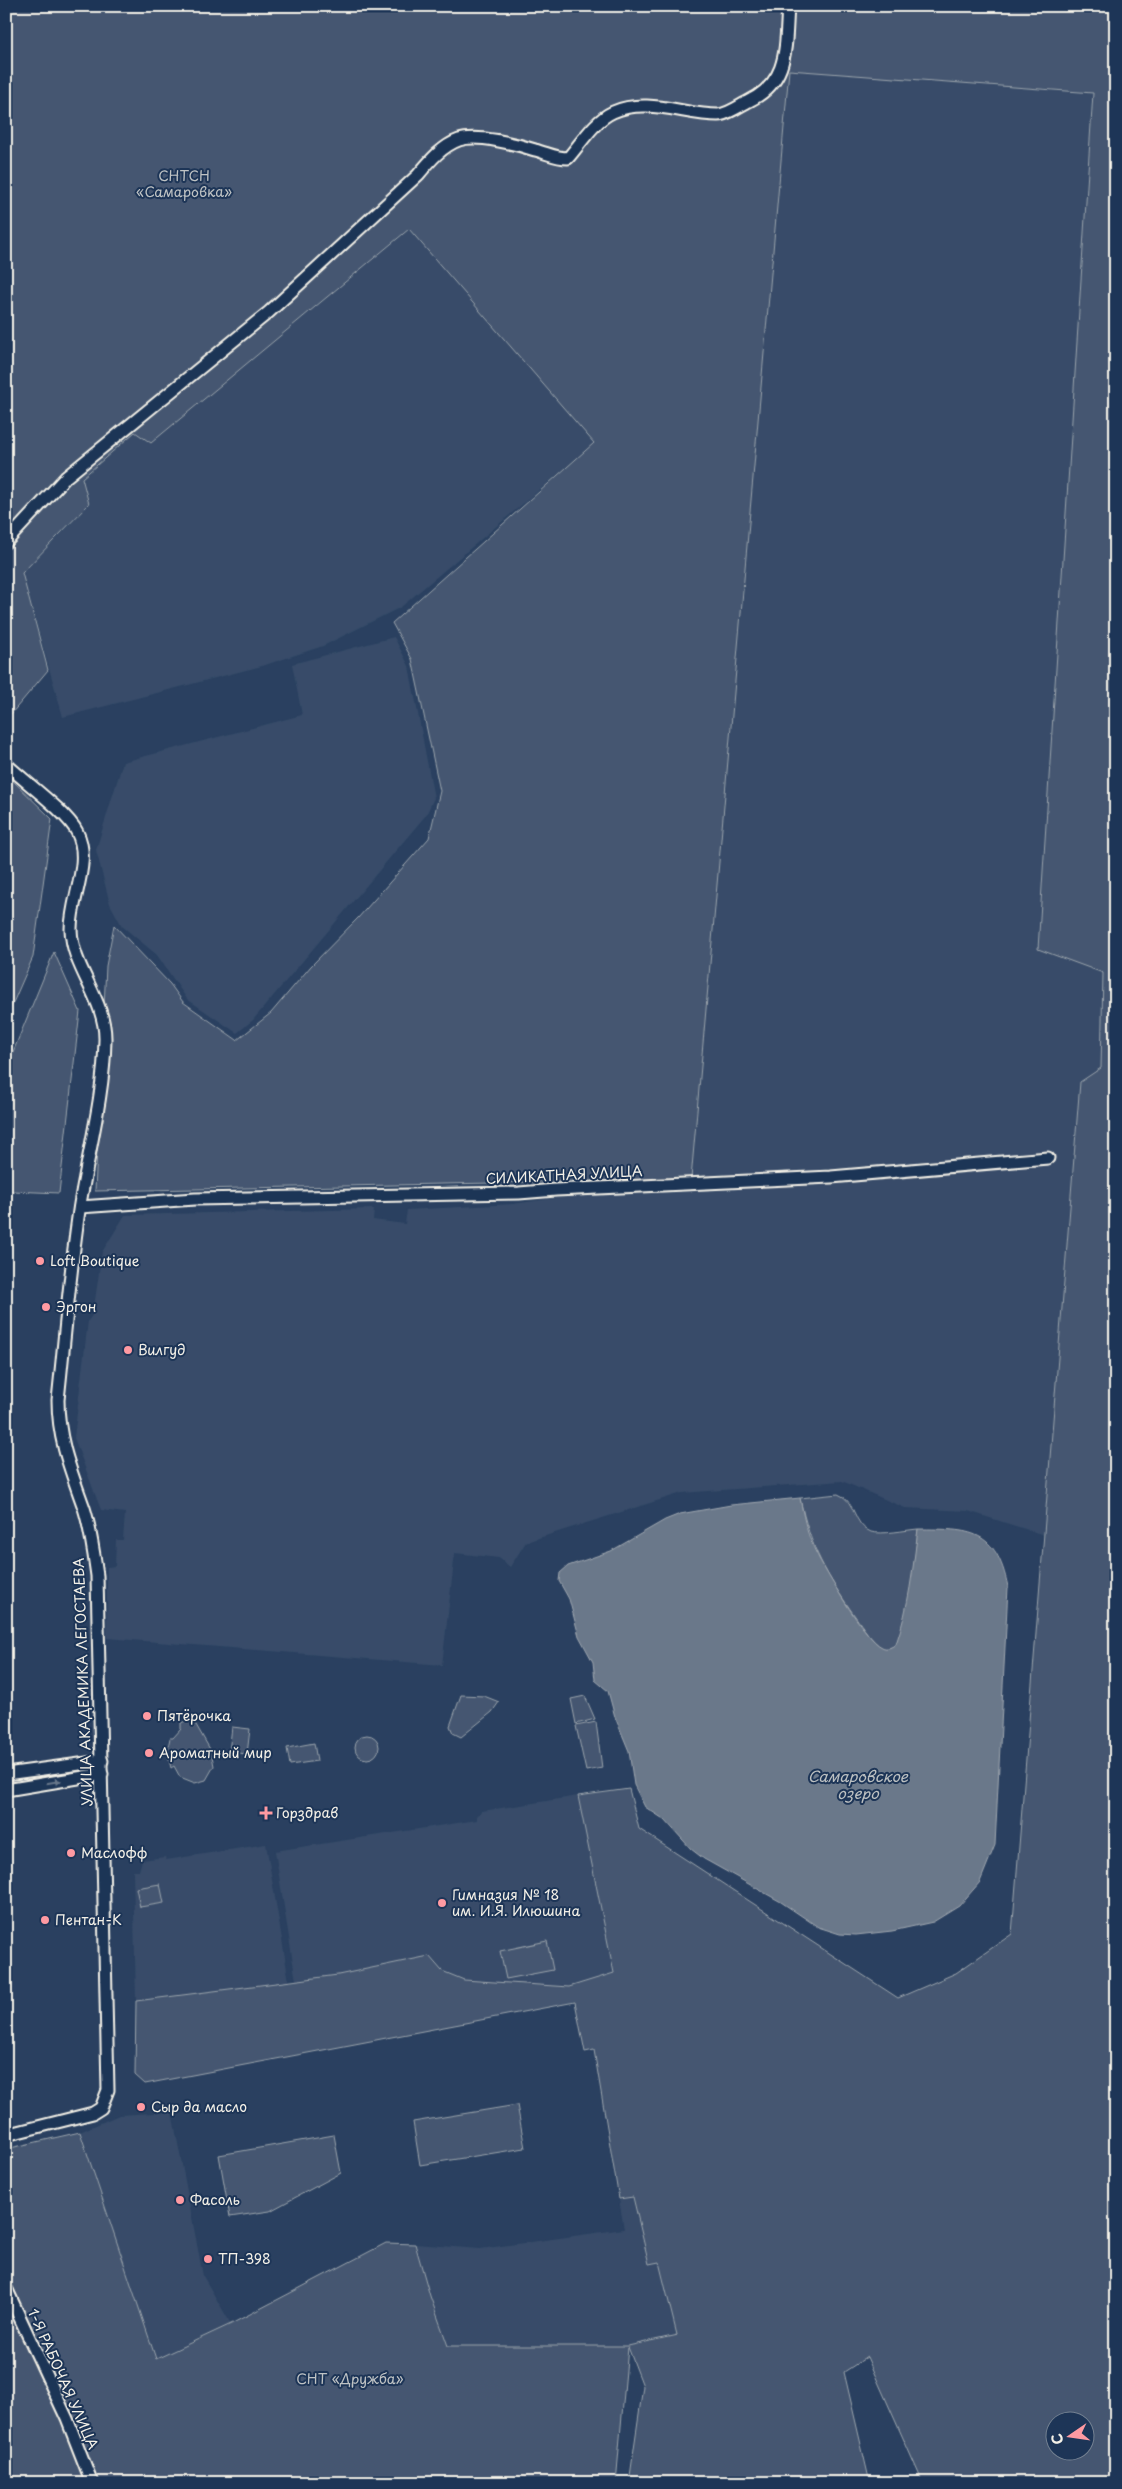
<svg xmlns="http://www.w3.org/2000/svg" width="1122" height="2489" font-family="'Playpen Sans',sans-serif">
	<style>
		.built { fill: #374c69 }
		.green { fill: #445771; stroke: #9ca4ac; fill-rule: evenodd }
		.water { fill: #6a788a; stroke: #a1a8b0 }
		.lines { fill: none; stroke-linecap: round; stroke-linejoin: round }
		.street-casing { stroke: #f4f1e8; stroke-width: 15 }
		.street { stroke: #1d3557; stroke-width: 11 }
		.oneway { fill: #68778a }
		.poi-dot { fill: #ff9aa2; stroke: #1d3557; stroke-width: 2 }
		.labels { text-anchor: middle; stroke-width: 4; stroke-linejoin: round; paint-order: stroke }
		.park-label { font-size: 14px; fill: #bfc3c4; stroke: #1d3557 }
		.street-label { font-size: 14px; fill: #f4f1e8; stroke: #1d3557 }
		.poi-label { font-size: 14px; fill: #f4f1e8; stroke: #1d3557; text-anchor: start }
		.water-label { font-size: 15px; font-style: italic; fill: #bdc1c2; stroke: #1d3557 }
	</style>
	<rect width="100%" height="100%" fill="#2a4060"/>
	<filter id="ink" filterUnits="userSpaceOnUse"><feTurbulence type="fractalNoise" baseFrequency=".02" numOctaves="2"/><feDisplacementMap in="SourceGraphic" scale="10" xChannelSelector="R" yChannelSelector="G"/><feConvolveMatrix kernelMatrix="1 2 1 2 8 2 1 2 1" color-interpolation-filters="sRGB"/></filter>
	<g filter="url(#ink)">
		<g class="built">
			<path d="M789,69L1093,93L1038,948L1103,973L1101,1068L1080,1082L1044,1535L968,1511L905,1508L842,1481L682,1493L526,1542L510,1567L499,1558L455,1553L442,1665L107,1638V1567L115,1566L116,1540H123L125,1513L101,1510L74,1438L88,1321L93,1314L102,1252L125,1215L374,1209L373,1220L405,1224L407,1210L513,1204L691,1178Z"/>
			<path d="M409,229L595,443L401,607L323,646L262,666L63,717L22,573L89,505L82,478L135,432L151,442Z"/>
			<path d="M394,637L409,666L434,798L426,815L253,1020L237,1033L187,999L157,955L122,926L110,904L96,850L123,762L302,715L292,664Z"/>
			<path d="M578,1796L614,1973L569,1987L464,1980L442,1971L429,1956L338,1975L296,1981L275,1851L477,1820V1816L482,1811Z"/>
			<path d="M266,1844L289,1982L136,2001L133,1871H139L142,1860L165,1857L166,1860Z"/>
			<path d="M172,2112L203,2276L231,2324L156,2359L80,2132L119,2115Z"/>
			<path d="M633,2196L649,2264L659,2262L677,2336L628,2346H448L430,2296L415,2244L480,2249L624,2229L619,2199Z"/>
		</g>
		<g class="green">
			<path d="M6,6H1116V2483H923L867,2357L844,2372L870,2483H629L643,2386L628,2347L616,2483H6V2149L80,2132L156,2359L231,2324L386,2243L415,2244L430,2296L448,2346H628L677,2335L659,2262L649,2264L633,2197L619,2199L594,2050L585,2052L575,2002L145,2084L135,2075L136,2001L338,1975L429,1956L442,1971L464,1980L569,1987L614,1973L578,1796L629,1789L639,1829L898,1998L956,1973L1012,1934L1080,1082L1101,1068L1103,973L1038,949L1093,93L789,70L691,1179L95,1191L106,966L114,925L170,984L183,1002L237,1040L271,1013L311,966L358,918L429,838L440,791L412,659L392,623L594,443L409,229L151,443L135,432L82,478L89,504L22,573L48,670L6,720ZM1054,2422H1084V2452H1054Z"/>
			<path d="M6,774L52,819L33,957L6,1019Z"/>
			<path d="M54,952L80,1011L59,1193L13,1191L6,1189V1069Z"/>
			<path d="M838,1494C856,1500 853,1526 871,1532C882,1535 906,1530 918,1529C915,1556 910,1622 896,1643C893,1648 887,1649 882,1648C871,1640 863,1627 855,1616C826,1575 810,1547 800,1498Z"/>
			<path d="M461,1695L484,1696L499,1702L492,1712L461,1737L453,1733L450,1726Z"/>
			<path d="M585,1696L595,1719L576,1724L571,1699Z"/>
			<path d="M192,1718L211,1751L214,1766L206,1780L195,1783L180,1777L174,1766L171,1768L167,1752L170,1738H173L181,1729V1723Z"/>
			<path d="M596,1722L602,1768L586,1771L576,1726Z"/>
			<path d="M232,1727L250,1729L247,1754L229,1752Z"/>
			<circle cx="367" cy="1747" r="12"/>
			<path d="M314,1743L317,1761L290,1765L287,1748Z"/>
			<path d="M160,1884L164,1903L140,1907L136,1888Z"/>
			<path d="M547,1941L553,1970L506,1979L500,1951Z"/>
			<path d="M517,2105L525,2148L420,2165L413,2122Z"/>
			<path d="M334,2135L341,2173L270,2211L230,2217L219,2155Z"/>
		</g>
		<path class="water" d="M800,1498C803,1514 806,1531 813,1546C821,1565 865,1640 882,1647C887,1650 892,1647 896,1644C909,1607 913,1568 918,1529C971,1529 996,1529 1008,1587L995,1845L980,1882L959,1906L933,1922L892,1931L856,1935L840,1934L818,1927L781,1902L704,1859L691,1849L665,1820L645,1807L634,1785L629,1751L615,1717L608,1691L595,1680L593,1662L579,1636L569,1599L559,1581L560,1573L568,1566L611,1551L665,1520L680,1514L731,1505Z"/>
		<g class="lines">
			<g class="street-casing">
				<g id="street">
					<path d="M6,542L66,477L269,312L418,175C429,162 442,146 459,140C477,134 516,144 535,150C547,153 556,158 568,158C581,143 595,120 613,112C647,97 684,115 718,115C727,115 741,105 749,101C790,81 785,46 788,6"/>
					<path d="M6,764C25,782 67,812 77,832C92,862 71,897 71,929C72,969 106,999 105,1040C104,1094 89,1150 80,1204C70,1269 65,1335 58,1400C58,1440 71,1471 84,1508C91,1530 94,1554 97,1576L108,2090L101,2108L93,2113L6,2135"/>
					<path d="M80,1207L195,1199L519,1193L556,1190L831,1177L1048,1158"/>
					<path d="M6,1774L102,1761"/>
					<path d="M6,1790L102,1774"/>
					<path d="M6,2288L67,2419L92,2483"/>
				</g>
			</g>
			<use href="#street" class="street"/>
		</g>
		<defs><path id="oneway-solid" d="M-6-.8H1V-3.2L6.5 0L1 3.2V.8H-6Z" transform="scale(1.25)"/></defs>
		<use class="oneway" href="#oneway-solid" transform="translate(54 1782) rotate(-9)"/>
	</g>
	<g class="poi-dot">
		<circle cx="40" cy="1261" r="5"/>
		<circle cx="46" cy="1307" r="5"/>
		<circle cx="128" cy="1350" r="5"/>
		<circle cx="147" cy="1716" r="5"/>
		<circle cx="149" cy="1753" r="5"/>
		<path d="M263.5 1805.5h5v5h5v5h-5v5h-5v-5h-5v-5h5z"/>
		<circle cx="71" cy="1853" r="5"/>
		<circle cx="442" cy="1903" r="5"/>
		<circle cx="45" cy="1920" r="5"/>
		<circle cx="141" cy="2107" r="5"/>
		<circle cx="180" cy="2200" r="5"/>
		<circle cx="208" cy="2259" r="5"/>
	</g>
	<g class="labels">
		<g class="park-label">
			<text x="184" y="181">СНТСН<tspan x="184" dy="16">«Самаровка»</tspan></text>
			<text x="350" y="2384">СНТ «Дружба»</text>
		</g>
		<g class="street-label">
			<text transform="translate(564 1175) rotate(-3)" y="5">СИЛИКАТНАЯ УЛИЦА</text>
			<text transform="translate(83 1682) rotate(-92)" y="5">УЛИЦА АКАДЕМИКА ЛЕГОСТАЕВА</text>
			<text transform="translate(63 2379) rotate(66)" y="5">1-Я РАБОЧАЯ УЛИЦА</text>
		</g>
		<g class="poi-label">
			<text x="50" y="1266">Loft Boutique</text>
			<text x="56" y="1312">Эргон</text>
			<text x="138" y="1355">Вилгуд</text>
			<text x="157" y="1721">Пятёрочка</text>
			<text x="159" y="1758">Ароматный мир</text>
			<text x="276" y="1818">Горздрав</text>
			<text x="81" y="1858">Маслофф</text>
			<text x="452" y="1900">Гимназия № 18<tspan x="452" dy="16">им. И.Я. Илюшина</tspan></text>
			<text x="55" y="1925">Пентан-К</text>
			<text x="151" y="2112">Сыр да масло</text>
			<text x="190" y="2205">Фасоль</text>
			<text x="218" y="2264">ТП-398</text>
		</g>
		<g class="water-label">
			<text x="858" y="1782">Самаровское<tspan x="858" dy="17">озеро</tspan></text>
		</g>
	</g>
	<rect width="1122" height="2489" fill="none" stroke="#1d3557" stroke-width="25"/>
	<rect x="12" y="12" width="1097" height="2464" fill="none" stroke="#f4f1e8" stroke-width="2" filter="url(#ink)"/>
	<g transform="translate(1070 2436) rotate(257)"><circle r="24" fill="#1d3557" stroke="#738091"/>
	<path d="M0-4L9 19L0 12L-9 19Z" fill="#ff9aa2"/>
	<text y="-8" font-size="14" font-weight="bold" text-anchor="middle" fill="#f4f1e8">С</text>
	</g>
</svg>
